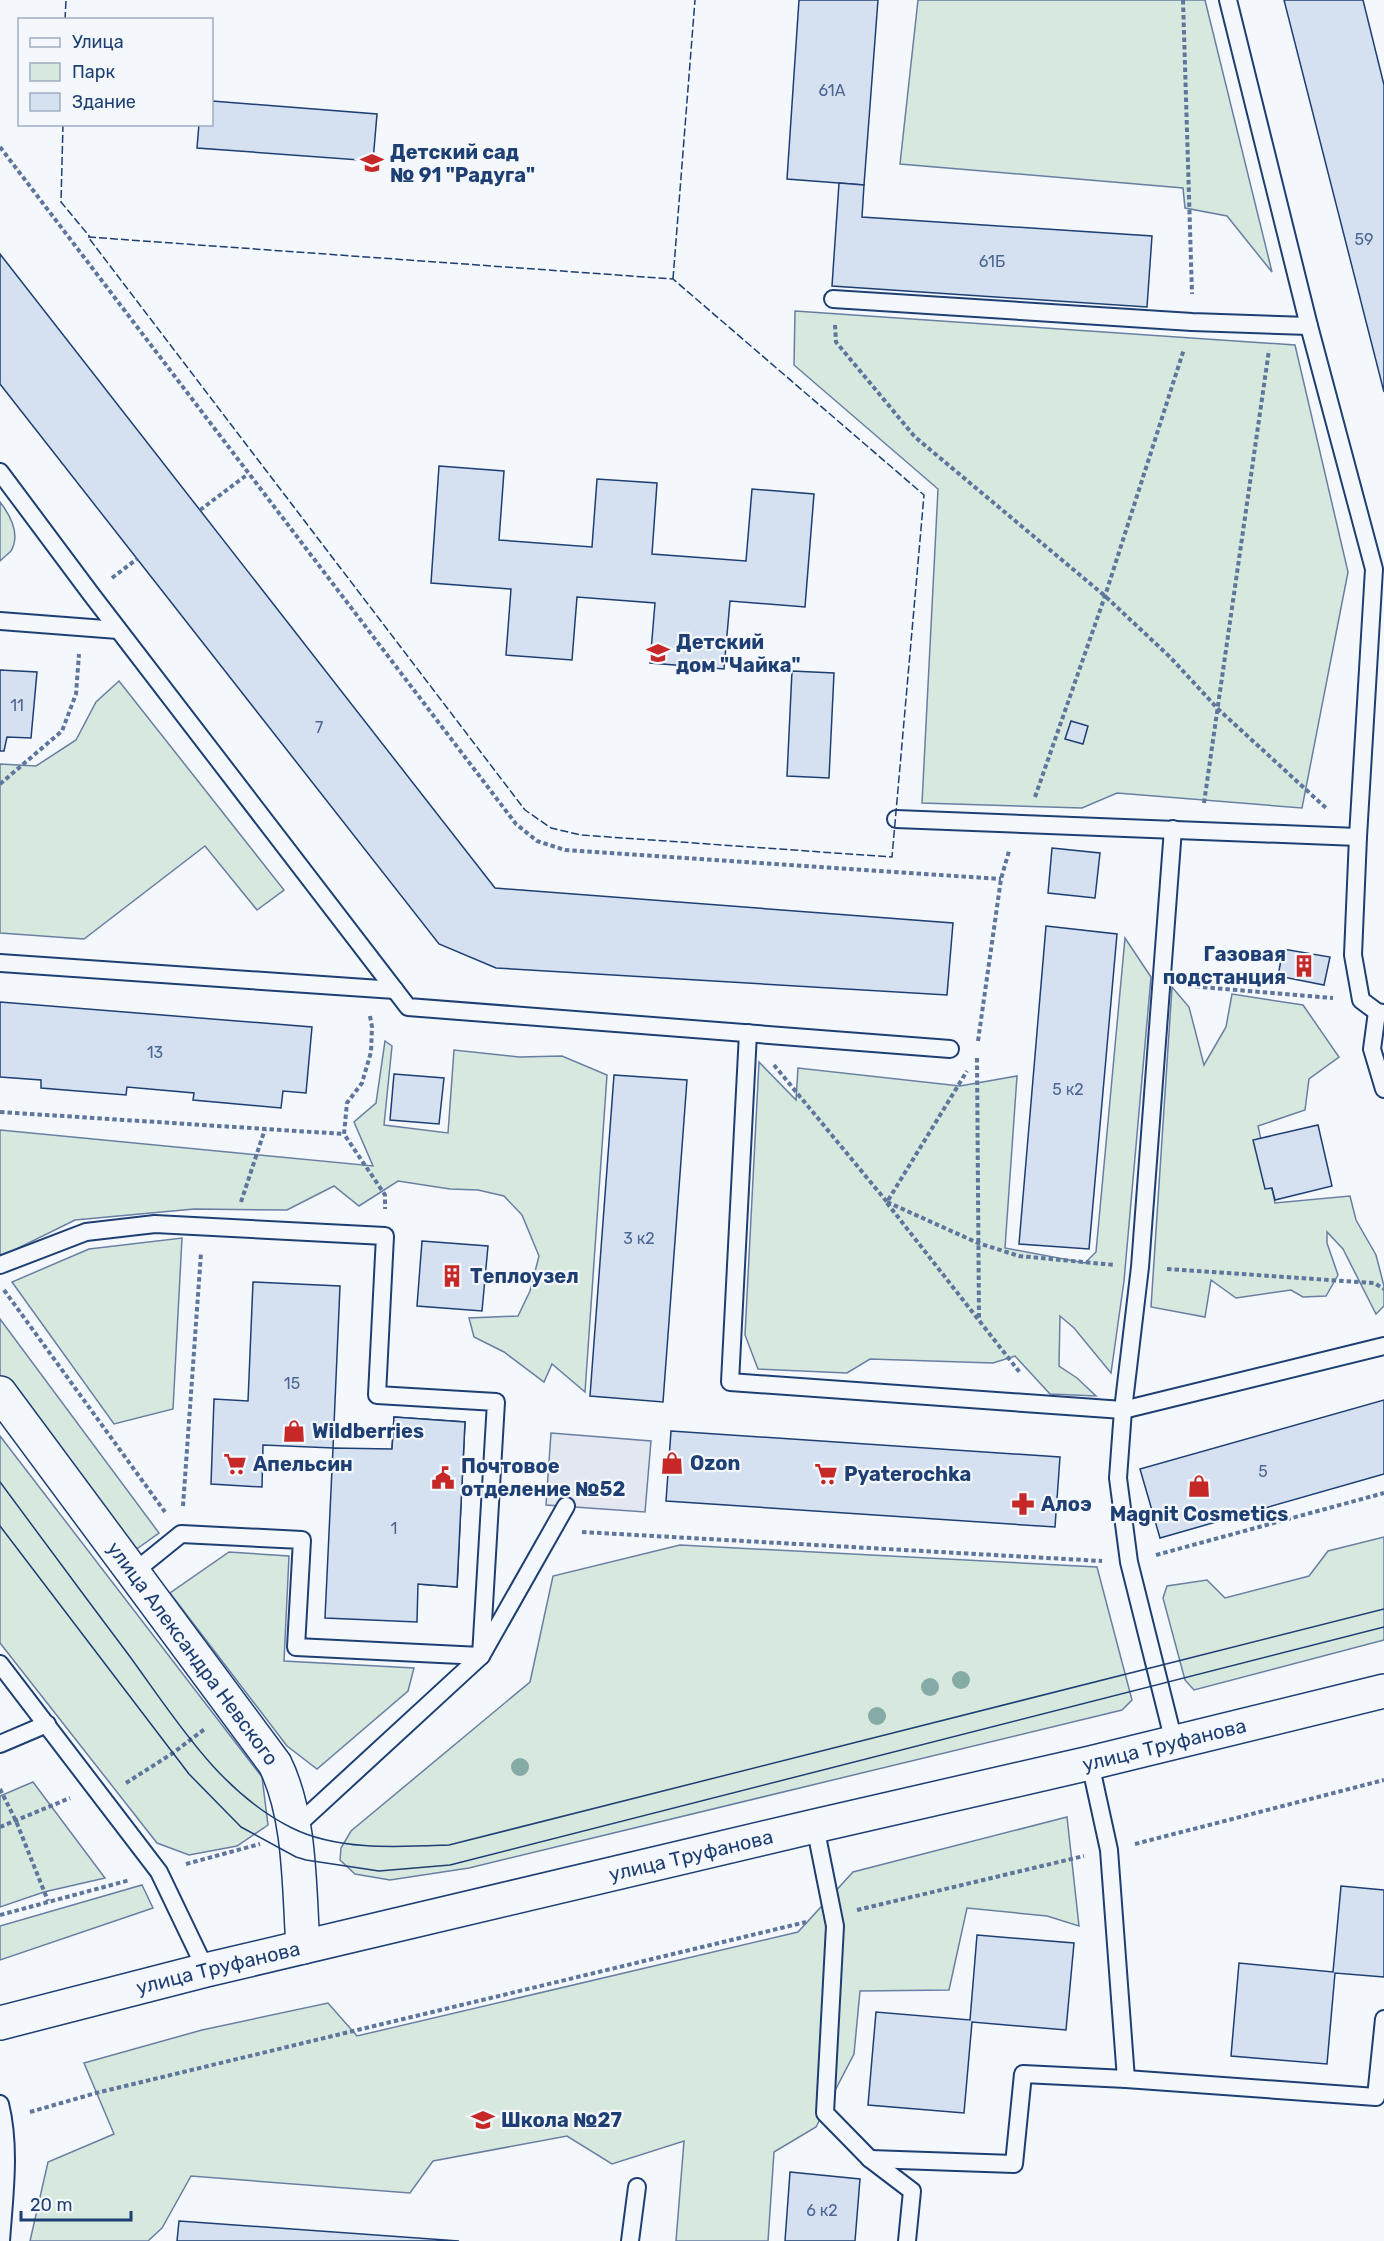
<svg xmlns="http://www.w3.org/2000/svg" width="1384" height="2241" font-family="Rubik,sans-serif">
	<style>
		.green { fill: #d7e8df; stroke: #687fa3; stroke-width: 1.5 }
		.parking { fill: #e3e8f0; stroke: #687fa3; stroke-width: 1.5 }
		.building { fill: #d5e0f0; stroke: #1d3f73; stroke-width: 1.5 }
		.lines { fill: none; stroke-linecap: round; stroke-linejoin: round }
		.service-casing { stroke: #1d3f73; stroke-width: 20 }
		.minor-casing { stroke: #1d3f73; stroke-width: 36 }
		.tertiary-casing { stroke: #1d3f73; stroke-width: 36 }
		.path { stroke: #5e769c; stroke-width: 4; stroke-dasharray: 4.5 3; stroke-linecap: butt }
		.service { stroke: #f4f7fb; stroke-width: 16 }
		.minor { stroke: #f4f7fb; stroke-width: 33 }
		.tertiary { stroke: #f4f7fb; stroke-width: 33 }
		.tram { stroke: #1d3f73; stroke-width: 1.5 }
		.fence { stroke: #1d3f73; stroke-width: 1.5; stroke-dasharray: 8 3; stroke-linecap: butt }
		.tree { fill: #86aba6 }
		.labels { text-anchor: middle; stroke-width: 4.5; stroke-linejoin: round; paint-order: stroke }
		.number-label { font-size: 16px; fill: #4b6792 }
		.poi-label { font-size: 20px; font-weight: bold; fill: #1d3f73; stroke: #f4f7fb; text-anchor: start }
		.street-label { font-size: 20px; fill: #1d3f73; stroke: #f4f7fb }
	</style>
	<rect width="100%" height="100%" fill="#f4f7fb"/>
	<g class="green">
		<path d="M918,0H1205L1272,272L1227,216L1185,208L1183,188L900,164Z"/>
		<path d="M795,311L1295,345L1348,572L1302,808L1117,793L1082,808L922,803L938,489L794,365Z"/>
		<path d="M0,502C10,515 21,534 11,551C8,554 3,558 0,561Z"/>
		<path d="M119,681L284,890L257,910L205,846L84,939L0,933V764L36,766L76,740L96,702Z"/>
		<path d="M1125,938L1151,977L1124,1281L1111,1373L1074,1328L1060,1316L1059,1366L1077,1378L1096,1396L1050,1394L1015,1356L993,1363L870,1359L847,1373L758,1369L745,1335L759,1062L796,1100L798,1068L960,1086L1017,1076L1005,1248L1085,1263L1096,1252Z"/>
		<path d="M1172,987L1189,1007L1204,1065L1226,1027L1232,994L1303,1005L1339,1057L1309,1079L1305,1110L1258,1126L1275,1203L1350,1196L1356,1220L1376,1255L1384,1286V1306L1376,1314L1343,1249L1327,1232V1243L1338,1275L1326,1296L1303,1297L1291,1290L1236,1298L1211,1280L1205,1317L1151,1307Z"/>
		<path d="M385,1041L392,1046L384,1125L448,1133L454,1050L519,1057L562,1056L607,1075L585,1392L552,1364L544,1382L504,1352L474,1337L469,1318L518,1316L530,1291L539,1256L522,1215L504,1196L478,1190L450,1189L398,1181L359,1206L334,1186L287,1210L194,1209L75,1220L0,1257V1130L373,1166L354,1122L376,1103Z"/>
		<path d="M182,1238L173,1409L114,1424L12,1282L89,1249Z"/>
		<path d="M0,1319L159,1533L131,1553L0,1377Z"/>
		<path d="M0,1436L262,1777L268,1825L237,1846L189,1855L157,1843L0,1643Z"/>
		<path d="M1384,1537V1640L1194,1690L1185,1680L1163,1598L1167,1586L1207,1580L1225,1598L1309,1576L1328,1551Z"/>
		<path d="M680,1545L1097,1567L1132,1700L1122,1710L469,1868L390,1880L355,1874L340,1860L341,1848L351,1831L530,1682L553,1576Z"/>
		<path d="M229,1552L289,1556L284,1661L414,1668L408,1691L317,1769L287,1746L170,1593Z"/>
		<path d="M33,1782L105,1878L44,1892L0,1907V1796Z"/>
		<path d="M1067,1817L1079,1926L1047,1916L967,1908L949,1990L860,1991L854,2054L816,2127L774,2152L768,2241H676L684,2141L612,2164L567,2136L433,2161L410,2193L191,2176L162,2228L148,2241H30L48,2162L114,2134L84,2063L202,2030L328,2003L357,2036L798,1932L853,1872Z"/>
		<path d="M142,1885L153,1908L0,1960V1926Z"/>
	</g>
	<path class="parking" d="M551,1433L651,1441L645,1512L546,1505Z"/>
	<g class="building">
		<path d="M799,0H878L864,185L787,179Z"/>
		<path d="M1284,0H1363L1384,85V392Z"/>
		<path d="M212,101L377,114L373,161L197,148L199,124H212Z"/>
		<path d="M839,183L864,185L862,217L1152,236L1147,307L832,286Z"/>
		<path d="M0,254L495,888L953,923L947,995L496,968L439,944L0,384Z"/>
		<path d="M439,466L504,471L499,540L592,547L597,479L657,483L652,554L746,561L752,489L814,494L805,607L730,601L724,669L650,663L655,603L577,597L572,660L506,655L511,589L431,583Z"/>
		<path d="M0,670L37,672L31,738L7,737L4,751H0Z"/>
		<path d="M792,671L834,673L829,778L787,776Z"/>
		<path d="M1071,721L1088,726L1083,744L1065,739Z"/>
		<path d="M1052,848L1100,853L1095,898L1048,893Z"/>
		<path d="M1046,926L1117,934L1089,1249L1019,1244Z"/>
		<path d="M1283,949L1330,957L1324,985L1278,976Z"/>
		<path d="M0,1002L312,1027L306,1093L283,1091L281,1108L193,1100L194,1093L127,1087L126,1095L41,1088V1080L0,1077Z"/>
		<path d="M394,1074L444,1078L439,1124L390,1120Z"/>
		<path d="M614,1075L687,1080L663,1402L590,1396Z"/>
		<path d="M1318,1125L1332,1186L1275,1200L1272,1188L1265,1189L1253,1140Z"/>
		<path d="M422,1241L488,1246L482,1311L417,1306Z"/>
		<path d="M253,1282L340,1286L333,1448L263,1445L262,1487L211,1484L214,1399L248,1401Z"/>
		<path d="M1384,1400V1474L1160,1538L1140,1469Z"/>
		<path d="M394,1417L465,1422L457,1587L418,1584L425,1451L392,1449Z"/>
		<path d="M394,1417L465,1422L457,1587L418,1584L417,1622L325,1618L333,1448L392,1449Z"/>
		<path d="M671,1431L1060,1457L1055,1527L666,1501Z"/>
		<path d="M1341,1886L1384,1890V1977L1335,1973L1327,2064L1231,2056L1239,1963L1333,1972Z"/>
		<path d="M977,1935L1074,1943L1066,2030L972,2022L964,2113L868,2105L876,2012L970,2020Z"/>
		<path d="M790,2172L860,2179L855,2241H785Z"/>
		<path d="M179,2221L459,2241H177Z"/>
	</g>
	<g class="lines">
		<g class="service-casing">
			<g id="service">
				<path d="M1228,0L1309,326L1374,569L1358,837L1353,955L1361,1000L1377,1012L1384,1013"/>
				<path d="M833,299L1192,322L1309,326"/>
				<path d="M0,472L91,594L408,1007L950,1049"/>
				<path d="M0,621L118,630"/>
				<path d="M896,819L1358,837"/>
				<path d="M1173,829L1140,1267L1123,1410L1118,1478L1129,1562L1174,1742"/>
				<path d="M0,963L395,990"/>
				<path d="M1377,1012L1372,1049L1384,1089"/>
				<path d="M748,1033L730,1382L1123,1410L1384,1346"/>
				<path d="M0,1265L86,1232L155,1224L385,1236L377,1395L496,1402L481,1656L296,1647L302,1540L181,1534L134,1572"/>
				<path d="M0,1664L159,1872L206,1970"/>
				<path d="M0,1744L47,1724"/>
				<path d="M815,1826L835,1926L825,2113L870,2159L912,2191L907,2241"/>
				<path d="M293,1829L481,1656L566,1506"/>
				<path d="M1126,2079L1376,2097L1384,2019"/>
				<path d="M0,2104C11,2148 4,2197 1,2241"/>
				<path d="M870,2159L1014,2164L1023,2074L1126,2079L1109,1850L1090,1763"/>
				<path d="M630,2241L637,2187"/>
			</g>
		</g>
		<g class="minor-casing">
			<g id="minor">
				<path id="s1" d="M0,1393L275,1764C301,1817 299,1888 303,1947"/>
			</g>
		</g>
		<g class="tertiary-casing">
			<g id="tertiary">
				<path id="s2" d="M0,2023L206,1970L815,1826L1090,1763L1384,1691"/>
			</g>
		</g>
		<g class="path">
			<path d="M1183,0L1192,294"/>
			<path d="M0,147L516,824L537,841L565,850L1001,879"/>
			<path d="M835,325L836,342L915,437L1105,596L1170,657L1218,709L1326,808"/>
			<path d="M200,510L248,474"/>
			<path d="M112,578L137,559"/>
			<path d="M0,784L62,731L76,694L79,654"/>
			<path d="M1035,797L1105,596L1184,349"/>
			<path d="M1204,803L1269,350"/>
			<path d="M1188,986L1333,998"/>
			<path d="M370,1016L372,1027L371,1052L362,1083L347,1103L344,1134L385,1195V1209"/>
			<path d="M978,1041L1001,879L1009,851"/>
			<path d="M977,1058L979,1320"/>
			<path d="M774,1065L887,1202L967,1071"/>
			<path d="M0,1112L344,1134"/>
			<path d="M241,1202L265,1129"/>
			<path d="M887,1202L978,1243L1019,1256L1115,1265"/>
			<path d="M887,1203L1021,1374"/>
			<path d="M1167,1269L1374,1283L1384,1289"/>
			<path d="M4,1290L165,1512"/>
			<path d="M183,1506L201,1253"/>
			<path d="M582,1532L1102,1561"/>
			<path d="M1156,1555L1384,1493"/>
			<path d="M126,1783L173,1753L206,1728"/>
			<path d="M0,1789L16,1821L48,1901"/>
			<path d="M0,1827L70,1798"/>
			<path d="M1135,1844L1384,1780"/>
			<path d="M186,1864L260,1844"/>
			<path d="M857,1910L1084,1856"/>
			<path d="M0,1915L130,1880"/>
			<path d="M30,2112L96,2093L806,1922"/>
		</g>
		<use href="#service" class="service"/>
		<use href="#minor" class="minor"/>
		<use href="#tertiary" class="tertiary"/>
		<g class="tram">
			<path d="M0,1482C43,1540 85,1597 128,1654C175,1718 219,1792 292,1828C338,1851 399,1847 449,1845L1384,1609"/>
			<path d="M0,1526L189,1774L241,1827L296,1857L306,1860L379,1871L450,1865L1384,1627"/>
		</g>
		<g class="fence">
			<path d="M65,20L66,0"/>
			<path d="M63,124L61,202L90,237"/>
			<path d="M88,237L673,279L924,495L892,857L581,835L551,828L525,810Z"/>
			<path d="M673,279L695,0"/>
		</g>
	</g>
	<g class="tree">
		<circle cx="961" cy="1680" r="9"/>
		<circle cx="930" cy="1687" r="9"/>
		<circle cx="877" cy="1716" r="9"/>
		<circle cx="520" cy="1767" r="9"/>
	</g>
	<defs>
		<g id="school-bare" transform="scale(1.8)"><path d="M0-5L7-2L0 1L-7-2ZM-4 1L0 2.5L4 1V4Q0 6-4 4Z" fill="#c62828" stroke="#f4f7fb" stroke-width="2.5" paint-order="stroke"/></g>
		<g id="building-bare" transform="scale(1.8)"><path d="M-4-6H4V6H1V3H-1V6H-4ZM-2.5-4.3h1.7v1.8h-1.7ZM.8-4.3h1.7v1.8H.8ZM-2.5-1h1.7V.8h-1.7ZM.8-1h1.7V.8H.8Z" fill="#c62828" stroke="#f4f7fb" stroke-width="2.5" paint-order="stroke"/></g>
		<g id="shop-bare" transform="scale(1.8)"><path d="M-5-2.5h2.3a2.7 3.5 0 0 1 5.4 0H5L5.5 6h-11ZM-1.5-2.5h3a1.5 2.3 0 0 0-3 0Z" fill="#c62828" stroke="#f4f7fb" stroke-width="2.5" paint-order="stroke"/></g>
		<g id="supermarket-bare" transform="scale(1.8)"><path d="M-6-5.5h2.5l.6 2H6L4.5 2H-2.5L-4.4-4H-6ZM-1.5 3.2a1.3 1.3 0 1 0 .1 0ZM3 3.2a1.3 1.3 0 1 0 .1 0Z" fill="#c62828" stroke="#f4f7fb" stroke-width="2.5" paint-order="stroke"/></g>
		<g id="civic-bare" transform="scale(1.8)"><path d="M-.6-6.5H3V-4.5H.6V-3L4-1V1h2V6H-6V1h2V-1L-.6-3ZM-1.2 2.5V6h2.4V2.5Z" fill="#c62828" stroke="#f4f7fb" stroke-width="2.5" paint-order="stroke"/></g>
		<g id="pharmacy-bare" transform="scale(1.8)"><path d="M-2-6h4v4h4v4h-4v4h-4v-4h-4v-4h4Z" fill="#c62828" stroke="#f4f7fb" stroke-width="2.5" paint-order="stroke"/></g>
	</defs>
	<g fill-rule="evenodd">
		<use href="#school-bare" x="372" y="163"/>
		<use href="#school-bare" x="658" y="653"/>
		<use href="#building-bare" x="1304" y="966"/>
		<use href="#building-bare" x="452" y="1276"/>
		<use href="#shop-bare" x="294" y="1431"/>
		<use href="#shop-bare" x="672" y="1463"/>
		<use href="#supermarket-bare" x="235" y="1464"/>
		<use href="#supermarket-bare" x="826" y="1474"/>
		<use href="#civic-bare" x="443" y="1478"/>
		<use href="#shop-bare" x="1199" y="1486"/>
		<use href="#pharmacy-bare" x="1023" y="1504"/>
		<use href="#school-bare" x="483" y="2120"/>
	</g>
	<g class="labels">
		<g class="number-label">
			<text x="832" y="96">61А</text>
			<text x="1364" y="245">59</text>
			<text x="992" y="267">61Б</text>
			<text x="17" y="711">11</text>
			<text x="319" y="733">7</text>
			<text x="155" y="1058">13</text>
			<text x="1068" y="1095">5 к2</text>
			<text x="639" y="1244">3 к2</text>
			<text x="292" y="1389">15</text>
			<text x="1263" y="1477">5</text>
			<text x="394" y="1534">1</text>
			<text x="822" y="2216">6 к2</text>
		</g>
		<g class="poi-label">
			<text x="390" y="159">Детский сад<tspan x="390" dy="23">№ 91 "Радуга"</tspan></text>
			<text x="676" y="649">Детский<tspan x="676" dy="23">дом "Чайка"</tspan></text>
			<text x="1286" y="961" text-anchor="end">Газовая<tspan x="1286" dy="23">подстанция</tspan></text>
			<text x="470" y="1283">Теплоузел</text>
			<text x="312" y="1438">Wildberries</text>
			<text x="690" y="1470">Ozon</text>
			<text x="253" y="1471">Апельсин</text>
			<text x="461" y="1473">Почтовое<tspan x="461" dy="23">отделение №52</tspan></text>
			<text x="844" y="1481">Pyaterochka</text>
			<text x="1041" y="1511">Алоэ</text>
			<text x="1199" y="1521" text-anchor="middle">Magnit Cosmetics</text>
			<text x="501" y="2127">Школа №27</text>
		</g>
		<g class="street-label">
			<text dy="7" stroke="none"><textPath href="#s1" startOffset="324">улица Александра Невского</textPath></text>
			<text dy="7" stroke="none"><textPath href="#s2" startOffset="1197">улица Труфанова</textPath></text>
			<text dy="7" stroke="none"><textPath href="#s2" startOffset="711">улица Труфанова</textPath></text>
			<text dy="7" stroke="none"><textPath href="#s2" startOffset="225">улица Труфанова</textPath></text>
		</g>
	</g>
	<rect x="18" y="18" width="195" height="108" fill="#f4f7fb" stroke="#9eadc5" stroke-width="1.5"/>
	<rect x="30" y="38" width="30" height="9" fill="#f4f7fb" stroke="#9eadc5" stroke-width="1.5"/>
	<text x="72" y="48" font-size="18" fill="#1d3f73">Улица</text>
	<rect x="30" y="63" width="30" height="18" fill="#d7e8df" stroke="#9eadc5" stroke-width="1.5"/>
	<text x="72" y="78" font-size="18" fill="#1d3f73">Парк</text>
	<rect x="30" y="93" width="30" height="18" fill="#d5e0f0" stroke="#9eadc5" stroke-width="1.5"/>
	<text x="72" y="108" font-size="18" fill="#1d3f73">Здание</text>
	<path d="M21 2211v9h110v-9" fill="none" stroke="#1d3f73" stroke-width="3"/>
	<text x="30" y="2211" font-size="18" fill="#1d3f73" stroke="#f4f7fb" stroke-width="4.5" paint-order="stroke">20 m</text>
</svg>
